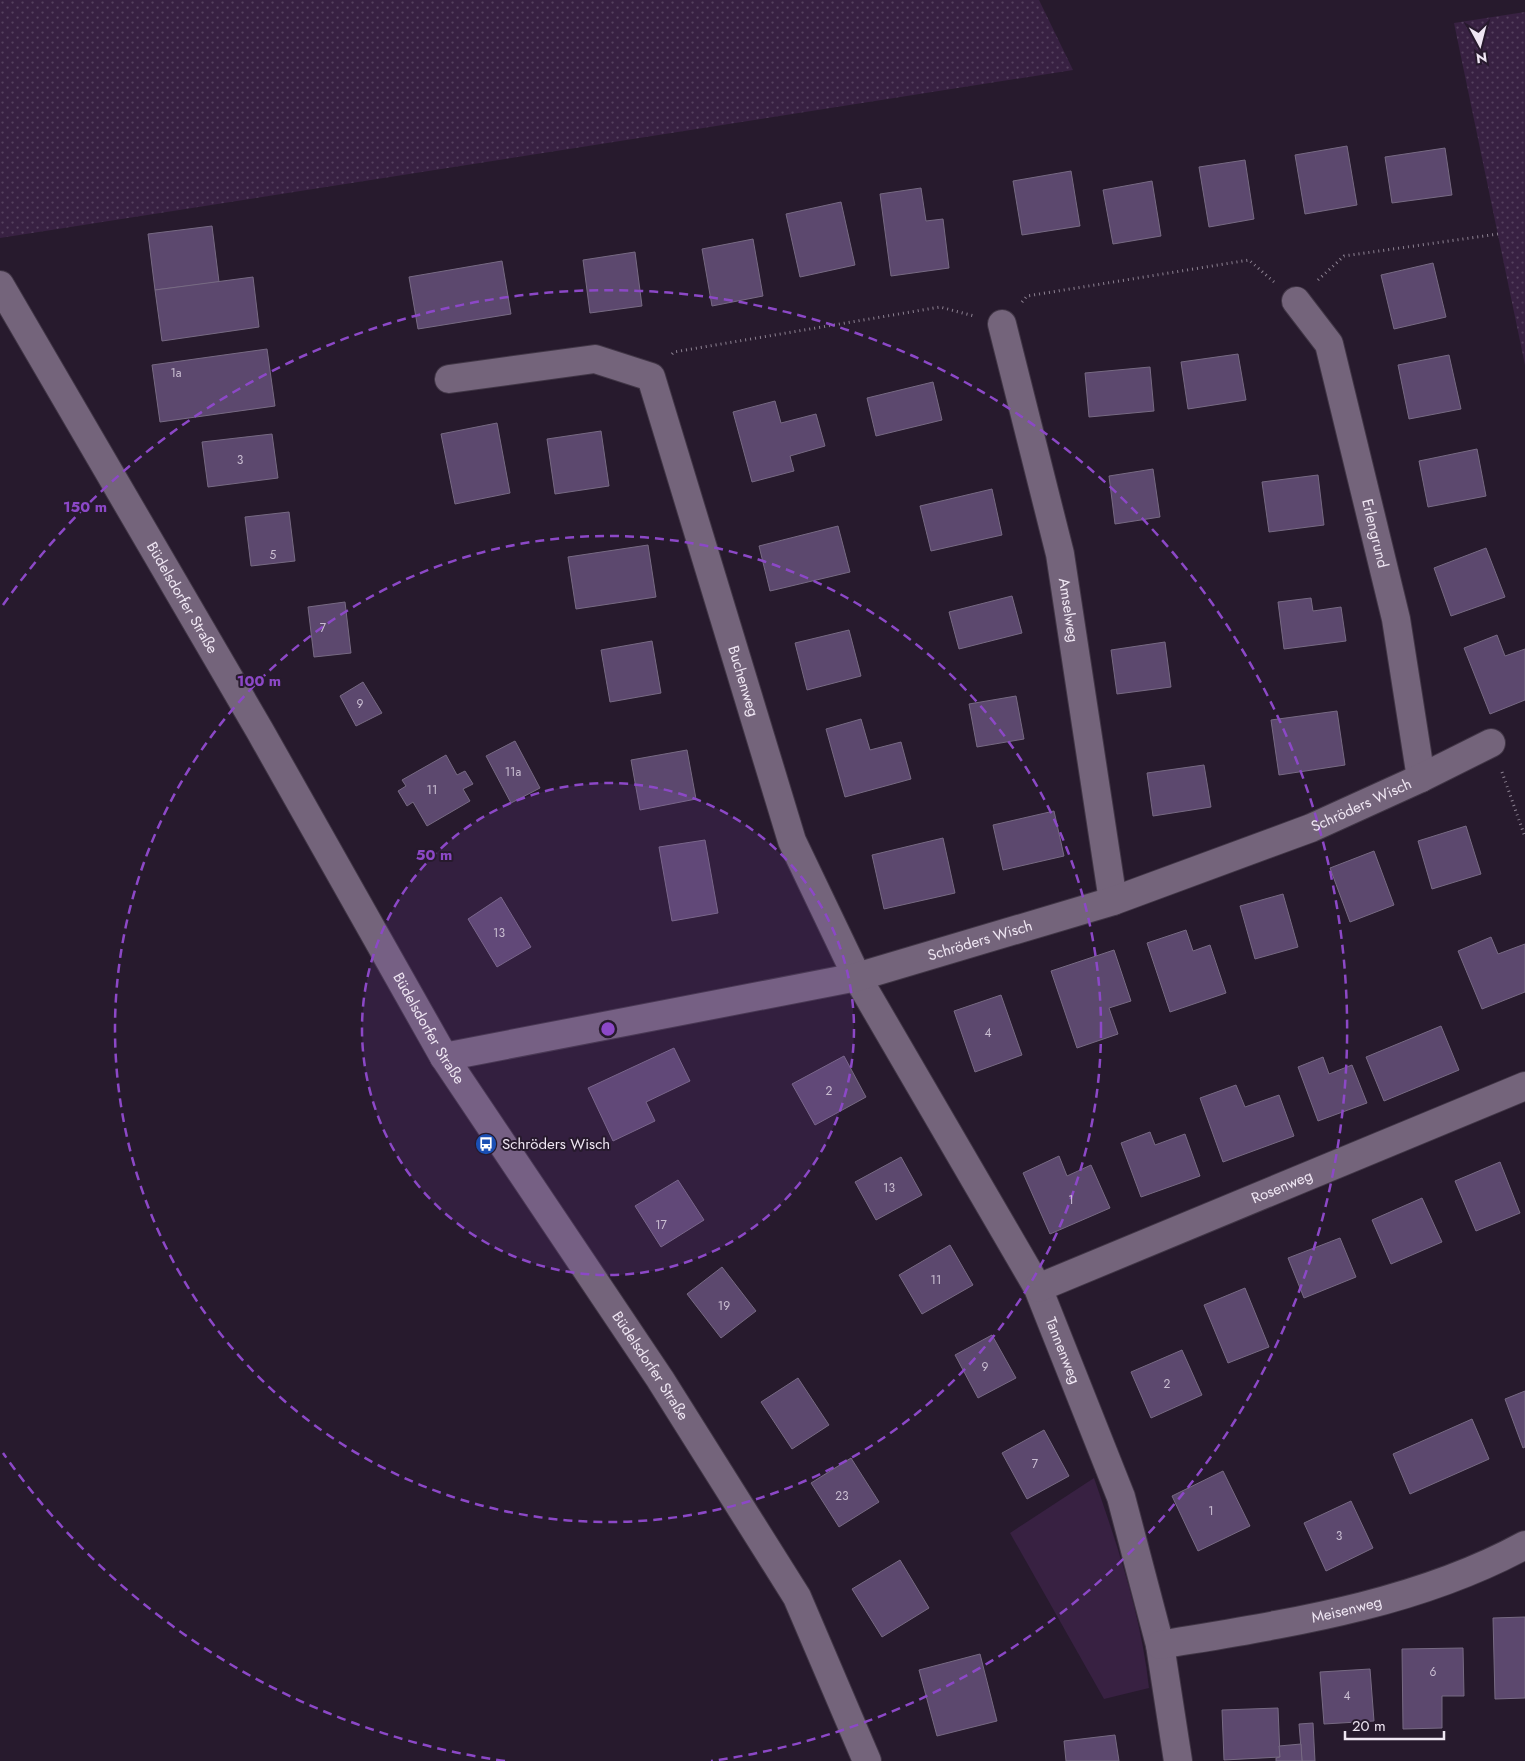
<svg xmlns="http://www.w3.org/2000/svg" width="1525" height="1761" font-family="Jost,sans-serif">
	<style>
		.grass { fill: url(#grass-dots) }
		.park { fill: #382142 }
		.building { fill: #5c486e; stroke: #776a83 }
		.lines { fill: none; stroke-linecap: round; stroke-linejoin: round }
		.minor-casing { stroke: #413646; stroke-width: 30 }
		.path { stroke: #8d8292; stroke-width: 3; stroke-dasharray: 1 4; stroke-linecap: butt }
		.minor { stroke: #74647b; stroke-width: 28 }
		.ring { fill: none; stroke: #8c48c7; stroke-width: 2.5; stroke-dasharray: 9 6 }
		.labels { text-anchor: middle; stroke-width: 4; stroke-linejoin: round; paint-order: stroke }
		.number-label { font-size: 12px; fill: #cabed2 }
		.street-label { font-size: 15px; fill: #efe6f3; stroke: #271a2d }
		.poi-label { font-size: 15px; fill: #efe6f3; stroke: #271a2d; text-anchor: start }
		.centre { fill: #8c48c7; stroke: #271a2d; stroke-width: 2.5 }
		.ring-label { font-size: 15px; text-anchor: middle; font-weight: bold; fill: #8c48c7; stroke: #271a2d; stroke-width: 4; stroke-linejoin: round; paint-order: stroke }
	</style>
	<defs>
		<pattern id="grass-dots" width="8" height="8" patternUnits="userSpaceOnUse" patternTransform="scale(1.25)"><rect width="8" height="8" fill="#382142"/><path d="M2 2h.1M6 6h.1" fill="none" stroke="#55415e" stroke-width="1.8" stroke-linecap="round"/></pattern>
	</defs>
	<rect width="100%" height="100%" fill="#271a2d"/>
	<g class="grass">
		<path d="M0,0H1039L1073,70L0,238Z"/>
		<path d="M1525,12V365L1454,23Z"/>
	</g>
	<path class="park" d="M1094,1478C1118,1547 1141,1615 1149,1688L1104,1699L1010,1533Z"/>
	<g class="building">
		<path d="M1347,146L1357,205L1305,214L1295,155Z"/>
		<path d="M1445,148L1452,195L1392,203L1385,157Z"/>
		<path d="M1245,160L1254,219L1209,227L1199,167Z"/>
		<path d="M1071,171L1080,226L1022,235L1013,181Z"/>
		<path d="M1152,181L1161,236L1113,244L1103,190Z"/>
		<path d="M921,188L926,221L943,219L949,268L891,276L880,194Z"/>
		<path d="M841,202L855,265L800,277L786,214Z"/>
		<path d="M212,226L219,282L155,290L148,234Z"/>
		<path d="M753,239L763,296L712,306L702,249Z"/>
		<path d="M635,252L642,306L590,313L583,260Z"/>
		<path d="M502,261L511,314L418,329L409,277Z"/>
		<path d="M1433,263L1446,317L1394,329L1381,275Z"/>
		<path d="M253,277L259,327L162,341L155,290Z"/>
		<path d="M267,349L275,406L160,422L152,365Z"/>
		<path d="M1238,354L1246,400L1188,409L1181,362Z"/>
		<path d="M1449,355L1461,409L1409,419L1398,365Z"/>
		<path d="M1150,367L1154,411L1089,417L1085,373Z"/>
		<path d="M933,382L942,420L876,436L867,398Z"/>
		<path d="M775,401L781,423L816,414L825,446L790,456L794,471L752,482L733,412Z"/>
		<path d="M497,423L510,493L455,504L441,434Z"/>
		<path d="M601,431L609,486L555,494L547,439Z"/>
		<path d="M272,434L278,478L208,487L202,442Z"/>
		<path d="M1477,449L1486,496L1428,507L1419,461Z"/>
		<path d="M1153,469L1160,517L1115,524L1109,476Z"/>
		<path d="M1318,475L1324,525L1269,532L1262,482Z"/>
		<path d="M992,489L1002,535L931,551L920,506Z"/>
		<path d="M289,512L295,561L251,566L245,517Z"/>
		<path d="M838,526L850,572L770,591L759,546Z"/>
		<path d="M648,545L656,597L576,609L568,557Z"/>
		<path d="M1486,548L1505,597L1451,616L1434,568Z"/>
		<path d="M1012,596L1022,633L959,649L949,612Z"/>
		<path d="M1311,598L1313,611L1341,607L1346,641L1284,649L1278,602Z"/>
		<path d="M345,602L351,653L314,657L308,607Z"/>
		<path d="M849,630L861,676L807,690L795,643Z"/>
		<path d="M1497,635L1505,656L1525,649V700L1490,714L1464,648Z"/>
		<path d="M652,641L661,693L610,702L601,650Z"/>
		<path d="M1165,642L1171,687L1117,694L1111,650Z"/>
		<path d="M363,682L382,713L356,726L340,696Z"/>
		<path d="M1016,696L1024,739L977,747L969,704Z"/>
		<path d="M1337,711L1345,765L1279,775L1271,720Z"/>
		<path d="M861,719L870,750L901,742L911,779L845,797L826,729Z"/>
		<path d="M515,741L540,788L511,803L486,756Z"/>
		<path d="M687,750L696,799L640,810L631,760Z"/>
		<path d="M446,755L457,775L465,771L473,784L463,789L470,801L427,826L413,802L407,806L398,791L406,786L402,780Z"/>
		<path d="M1204,765L1211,807L1153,816L1147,773Z"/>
		<path d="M1054,811L1064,856L1003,870L993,825Z"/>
		<path d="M1466,826L1481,874L1432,889L1418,841Z"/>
		<path d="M943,838L955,893L884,909L872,855Z"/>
		<path d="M705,840L718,913L672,921L659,847Z"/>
		<path d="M1374,851L1394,905L1350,922L1330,868Z"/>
		<path d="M1283,894L1298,947L1255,959L1240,906Z"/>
		<path d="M501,897L531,947L497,967L468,919Z"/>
		<path d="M1186,930L1193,951L1210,945L1226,993L1170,1012L1147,943Z"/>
		<path d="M1491,937L1498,954L1525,944V992L1482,1009L1458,951Z"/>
		<path d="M1114,950L1131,1001L1109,1008L1118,1034L1077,1048L1051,971Z"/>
		<path d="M1001,995L1022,1055L975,1072L954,1011Z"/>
		<path d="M1441,1026L1459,1070L1384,1101L1366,1057Z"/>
		<path d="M674,1048L690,1081L646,1102L655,1121L613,1141L588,1088Z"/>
		<path d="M844,1056L866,1097L815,1125L792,1084Z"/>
		<path d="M1323,1057L1329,1074L1352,1065L1367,1103L1318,1121L1298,1067Z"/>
		<path d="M1236,1085L1245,1107L1279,1095L1294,1136L1223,1162L1200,1098Z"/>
		<path d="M1150,1132L1155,1145L1185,1134L1200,1176L1141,1197L1121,1143Z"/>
		<path d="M1059,1156L1067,1176L1091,1165L1110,1208L1050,1234L1023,1173Z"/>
		<path d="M901,1157L922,1195L876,1220L855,1182Z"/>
		<path d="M1500,1162L1520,1213L1476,1231L1455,1181Z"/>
		<path d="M678,1180L704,1220L661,1247L635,1206Z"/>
		<path d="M1422,1198L1442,1242L1391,1264L1372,1220Z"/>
		<path d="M1340,1238L1356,1277L1304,1298L1288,1258Z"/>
		<path d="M950,1245L973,1285L922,1314L899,1275Z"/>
		<path d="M722,1267L756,1311L721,1338L687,1294Z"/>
		<path d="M1245,1288L1269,1347L1228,1363L1204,1305Z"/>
		<path d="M992,1335L1016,1378L978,1398L955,1355Z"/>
		<path d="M1182,1350L1202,1395L1151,1418L1131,1372Z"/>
		<path d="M798,1378L829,1425L792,1449L761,1402Z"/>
		<path d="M1525,1391V1447L1523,1448L1505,1399Z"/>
		<path d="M1472,1419L1489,1459L1410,1494L1393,1454Z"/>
		<path d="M1044,1430L1069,1476L1027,1499L1002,1453Z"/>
		<path d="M851,1458L879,1502L839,1527L811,1483Z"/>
		<path d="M1223,1471L1250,1526L1198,1551L1172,1496Z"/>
		<path d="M1351,1501L1373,1548L1326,1571L1304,1523Z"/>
		<path d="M900,1560L929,1608L882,1637L852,1589Z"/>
		<path d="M1525,1617V1698L1495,1699L1493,1618Z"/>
		<path d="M1463,1648L1464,1696H1442V1728L1403,1729L1402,1649Z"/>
		<path d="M980,1654L997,1721L937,1736L919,1670Z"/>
		<path d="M1370,1669L1374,1721L1324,1724L1320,1672Z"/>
		<path d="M1278,1708L1280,1757L1224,1760L1222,1710Z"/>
		<path d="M1313,1723L1315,1761H1302L1299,1724Z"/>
		<path d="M1115,1735L1119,1761H1066L1064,1741Z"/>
		<path d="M1301,1744L1302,1761H1276V1758L1280,1757L1279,1746Z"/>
	</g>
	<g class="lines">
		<g class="minor-casing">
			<g id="minor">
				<path id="s1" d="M0,285L260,731L444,1057L660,1379L797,1597L867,1761"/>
				<path id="s2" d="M1296,301L1329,344L1396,619L1421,778"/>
				<path id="s3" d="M1002,324L1060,554L1113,901"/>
				<path id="s4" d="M449,379L595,359L651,377L792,841L857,977L1038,1288L1121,1497L1160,1645L1178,1761"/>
				<path id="s5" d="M444,1057L857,977L1113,901L1311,828L1421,778L1491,743"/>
				<path id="s6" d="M1038,1288L1525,1086"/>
				<path id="s7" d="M1160,1645C1283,1624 1413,1606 1525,1545"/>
			</g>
		</g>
		<g class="path">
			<path d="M1318,280L1344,256L1498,234"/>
			<path d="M1022,302L1027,296L1249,260L1274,282"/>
			<path d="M672,354L674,352L940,307L974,316"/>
			<path d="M1502,772L1525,837"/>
		</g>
		<use href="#minor" class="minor"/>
	</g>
	<circle cx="608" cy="1029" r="246" fill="#8c48c7" fill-opacity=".12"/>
	<g class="ring">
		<circle cx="608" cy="1029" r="246"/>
		<circle cx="608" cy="1029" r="493"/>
		<path d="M505 1761A739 739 0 0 1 3 1453M3 605A739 739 0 1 1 711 1761"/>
	</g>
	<defs>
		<g id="bus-disc" transform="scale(1.125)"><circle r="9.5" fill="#1a4fb4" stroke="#271a2d"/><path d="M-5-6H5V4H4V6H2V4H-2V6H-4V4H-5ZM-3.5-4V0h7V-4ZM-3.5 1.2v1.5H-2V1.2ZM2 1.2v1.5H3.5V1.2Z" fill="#fff"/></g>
	</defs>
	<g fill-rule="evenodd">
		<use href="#bus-disc" x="486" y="1144"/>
	</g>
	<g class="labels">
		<g class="number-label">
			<text x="176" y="377">1a</text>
			<text x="240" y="464">3</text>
			<text x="273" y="559">5</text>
			<text x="323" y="632">7</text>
			<text x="360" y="708">9</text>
			<text x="513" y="776">11a</text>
			<text x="432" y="794">11</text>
			<text x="499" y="937">13</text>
			<text x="988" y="1037">4</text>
			<text x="829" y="1095">2</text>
			<text x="889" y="1192">13</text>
			<text x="1071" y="1204">1</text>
			<text x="661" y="1229">17</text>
			<text x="936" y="1284">11</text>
			<text x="724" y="1310">19</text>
			<text x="985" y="1371">9</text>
			<text x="1167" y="1388">2</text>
			<text x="1035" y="1468">7</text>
			<text x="842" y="1500">23</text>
			<text x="1211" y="1515">1</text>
			<text x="1339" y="1540">3</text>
			<text x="1433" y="1676">6</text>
			<text x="1347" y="1700">4</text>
		</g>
		<g class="street-label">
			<text dy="5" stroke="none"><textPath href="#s2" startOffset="249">Erlengrund</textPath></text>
			<text dy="5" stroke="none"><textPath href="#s1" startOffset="362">Büdelsdorfer Straße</textPath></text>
			<text dy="5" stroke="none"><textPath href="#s3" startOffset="294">Amselweg</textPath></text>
			<text dy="5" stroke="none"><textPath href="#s4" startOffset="524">Buchenweg</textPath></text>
			<text dy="5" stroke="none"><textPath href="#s5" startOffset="954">Schröders Wisch</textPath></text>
			<text dy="5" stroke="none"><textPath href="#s5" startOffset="549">Schröders Wisch</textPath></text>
			<text dy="5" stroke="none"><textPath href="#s1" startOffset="858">Büdelsdorfer Straße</textPath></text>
			<text dy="5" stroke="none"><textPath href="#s6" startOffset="264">Rosenweg</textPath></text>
			<text dy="5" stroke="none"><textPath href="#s4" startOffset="1269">Tannenweg</textPath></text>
			<text dy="5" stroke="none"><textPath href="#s1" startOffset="1262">Büdelsdorfer Straße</textPath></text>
			<text dy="5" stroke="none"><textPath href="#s7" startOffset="190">Meisenweg</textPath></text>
		</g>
		<g class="poi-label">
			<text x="502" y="1149">Schröders Wisch</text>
		</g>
	</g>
	<circle cx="608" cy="1029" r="8" class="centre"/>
	<g class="ring-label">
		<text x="85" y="512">150 m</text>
		<text x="259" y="686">100 m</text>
		<text x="434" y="860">50 m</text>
	</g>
	<g transform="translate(1480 45) rotate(173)" stroke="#271a2d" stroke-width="4" paint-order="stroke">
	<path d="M0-4L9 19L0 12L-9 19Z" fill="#efe6f3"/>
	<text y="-8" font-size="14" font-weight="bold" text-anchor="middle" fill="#efe6f3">N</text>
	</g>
	<path d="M1345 1731v8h99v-8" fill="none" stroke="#efe6f3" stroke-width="2.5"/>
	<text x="1352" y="1731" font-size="15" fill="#efe6f3" stroke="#271a2d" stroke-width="4" paint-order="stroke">20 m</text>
</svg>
